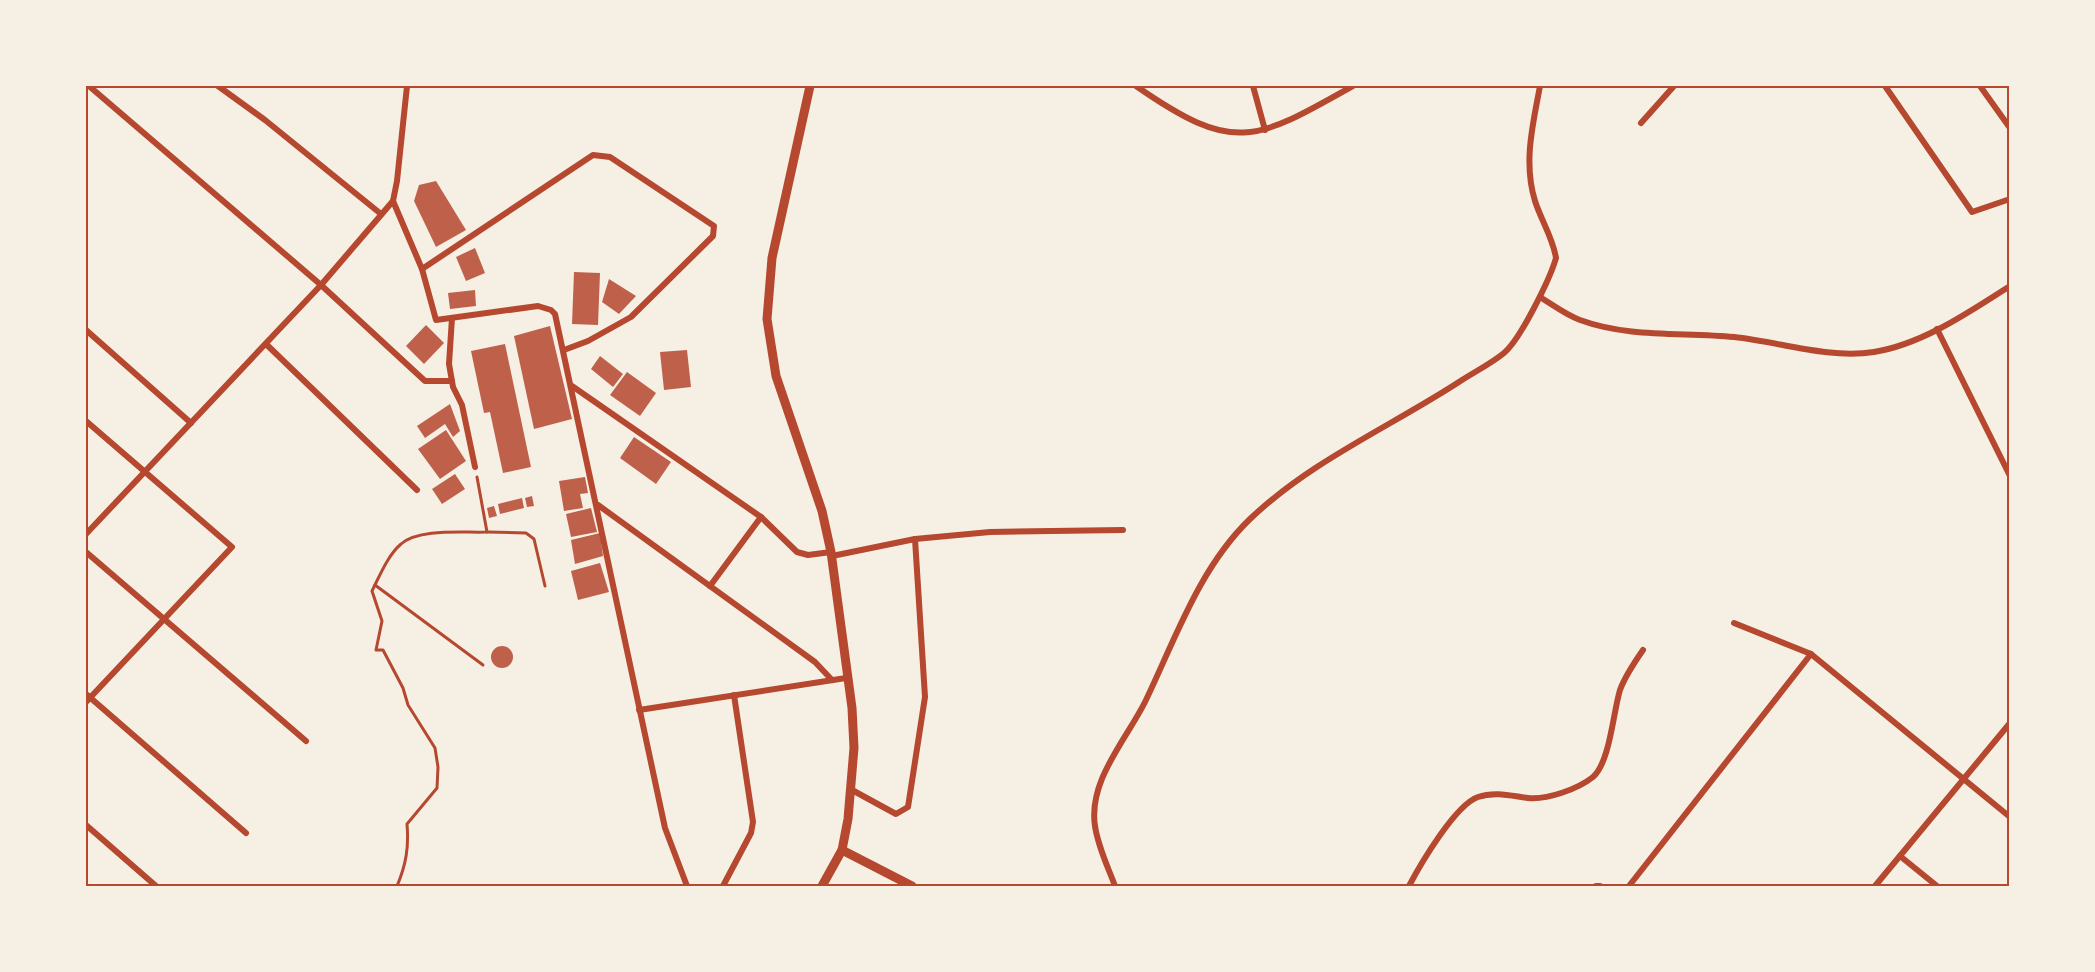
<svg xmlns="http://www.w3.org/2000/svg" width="2095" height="972" font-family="'IBM Plex Sans',sans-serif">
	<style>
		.building { fill: #bf614a }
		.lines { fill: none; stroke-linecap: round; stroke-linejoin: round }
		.path { stroke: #b5482f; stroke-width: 3 }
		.minor { stroke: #b5482f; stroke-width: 6 }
		.tertiary { stroke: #b5482f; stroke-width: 9 }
		.neatline { fill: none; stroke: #b5482f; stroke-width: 2 }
	</style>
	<rect width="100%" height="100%" fill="#f6efe4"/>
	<g class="building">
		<path d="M436,181L466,230L436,247L414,201L419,185Z"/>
		<path d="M475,248L485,273L466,281L456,257Z"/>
		<path d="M574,272L600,273L598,325L572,324Z"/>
		<path d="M609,279L636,296L619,314L602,302Z"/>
		<path d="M475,290L476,306L450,309L448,293Z"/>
		<path d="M426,325L444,343L424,364L406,346Z"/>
		<path d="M550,326L572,419L534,429L514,336Z"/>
		<path d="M505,344L531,467L503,473L490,412L484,413L471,351Z"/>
		<path d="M687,350L691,387L664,390L660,352Z"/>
		<path d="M600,356L623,374L613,387L591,369Z"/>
		<path d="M627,372L656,393L640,416L610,395Z"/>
		<path d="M450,404L460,431L453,437L445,424L425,438L417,426Z"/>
		<path d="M446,430L466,461L440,479L418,449Z"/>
		<path d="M634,437L671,462L656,484L620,458Z"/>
		<path d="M455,474L465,489L442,504L432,489Z"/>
		<path d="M585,477L588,493L580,494L583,508L564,511L559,481Z"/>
		<path d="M532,496L534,506L527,507L525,498Z"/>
		<path d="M522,498L524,508L500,514L498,504Z"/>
		<path d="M494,506L497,516L489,518L487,508Z"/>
		<path d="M591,508L597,532L571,537L566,514Z"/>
		<path d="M600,533L603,556L575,564L571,540Z"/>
		<path d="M600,563L609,592L578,600L571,571Z"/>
		<circle cx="502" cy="657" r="11"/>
	</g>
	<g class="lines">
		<g class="path">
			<path d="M487,532L526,533L534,539L545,586"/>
			<path d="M375,585L483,665"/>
			<path d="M397,886C406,865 409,847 407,824L437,788L438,767L435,748L408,705L403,688L383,650H376L382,621L372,591C380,575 388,555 401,544C419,528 464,533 487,532L477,477"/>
		</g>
		<g class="minor">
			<path d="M89,86L321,285L425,381H452"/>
			<path d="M218,86L265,120L381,214"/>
			<path d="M1136,86C1234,154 1254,142 1353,86"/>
			<path d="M1253,86L1265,130"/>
			<path d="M1885,86L1972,212L2010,199"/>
			<path d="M1980,86L2010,128"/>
			<path d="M1641,123L1674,86"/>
			<path d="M393,201L422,269L436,320L538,306L551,310L555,314L665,828L687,886"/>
			<path d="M422,269L593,155L610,157L714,226L713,236L631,317L588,341L564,350"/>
			<path d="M1540,297C1553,305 1566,315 1580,320C1629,338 1683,332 1734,337C1780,342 1828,359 1874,352C1923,344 1969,312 2010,286"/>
			<path d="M452,318L449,364L453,387L462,405L475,467"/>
			<path d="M1937,329L2010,476"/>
			<path d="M86,330L191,423"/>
			<path d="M266,344L417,490"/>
			<path d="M572,386L761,517L797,552L808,555L831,552"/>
			<path d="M86,421L232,547L86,702"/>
			<path d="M598,505L815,662L832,680"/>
			<path d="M86,534L321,285L393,201L397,181L407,86"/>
			<path d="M86,552L306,741"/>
			<path d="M832,556L915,539L990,532L1123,530"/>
			<path d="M710,586L761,517"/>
			<path d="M1734,623L1811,654L2010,817"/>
			<path d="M86,694L246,833"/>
			<path d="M639,710L846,678"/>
			<path d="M852,790L896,814L908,807L925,697L915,539"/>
			<path d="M86,825L156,886"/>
			<path d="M1900,856L1937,886"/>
			<path d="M723,886L751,833L753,822L734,695"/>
			<path d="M1115,886C1108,867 1098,847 1095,826C1088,781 1126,740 1145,702C1175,640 1199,568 1250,519C1312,460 1392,426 1462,380C1476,371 1492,363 1504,353C1520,340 1550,279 1556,258C1553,238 1541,220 1535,201C1523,162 1533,124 1540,86"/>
			<path d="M1409,886C1420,865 1455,805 1478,797C1495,791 1512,796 1528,798C1547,800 1578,789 1593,777C1610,762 1613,713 1620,690C1625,676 1634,663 1643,650"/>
			<path d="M1596,886H1600"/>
			<path d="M1629,886L1811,654"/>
			<path d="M1875,886L2010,723"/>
		</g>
		<g class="tertiary">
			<path d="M810,86L772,258L767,319L776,376L822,511L831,552L852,708L854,748L848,819L842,850L822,886"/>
			<path d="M842,850L912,886"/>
		</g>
	</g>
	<rect width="2095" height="972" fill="none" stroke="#f6efe4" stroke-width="174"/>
	<rect x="87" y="87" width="1921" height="798" class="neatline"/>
</svg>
